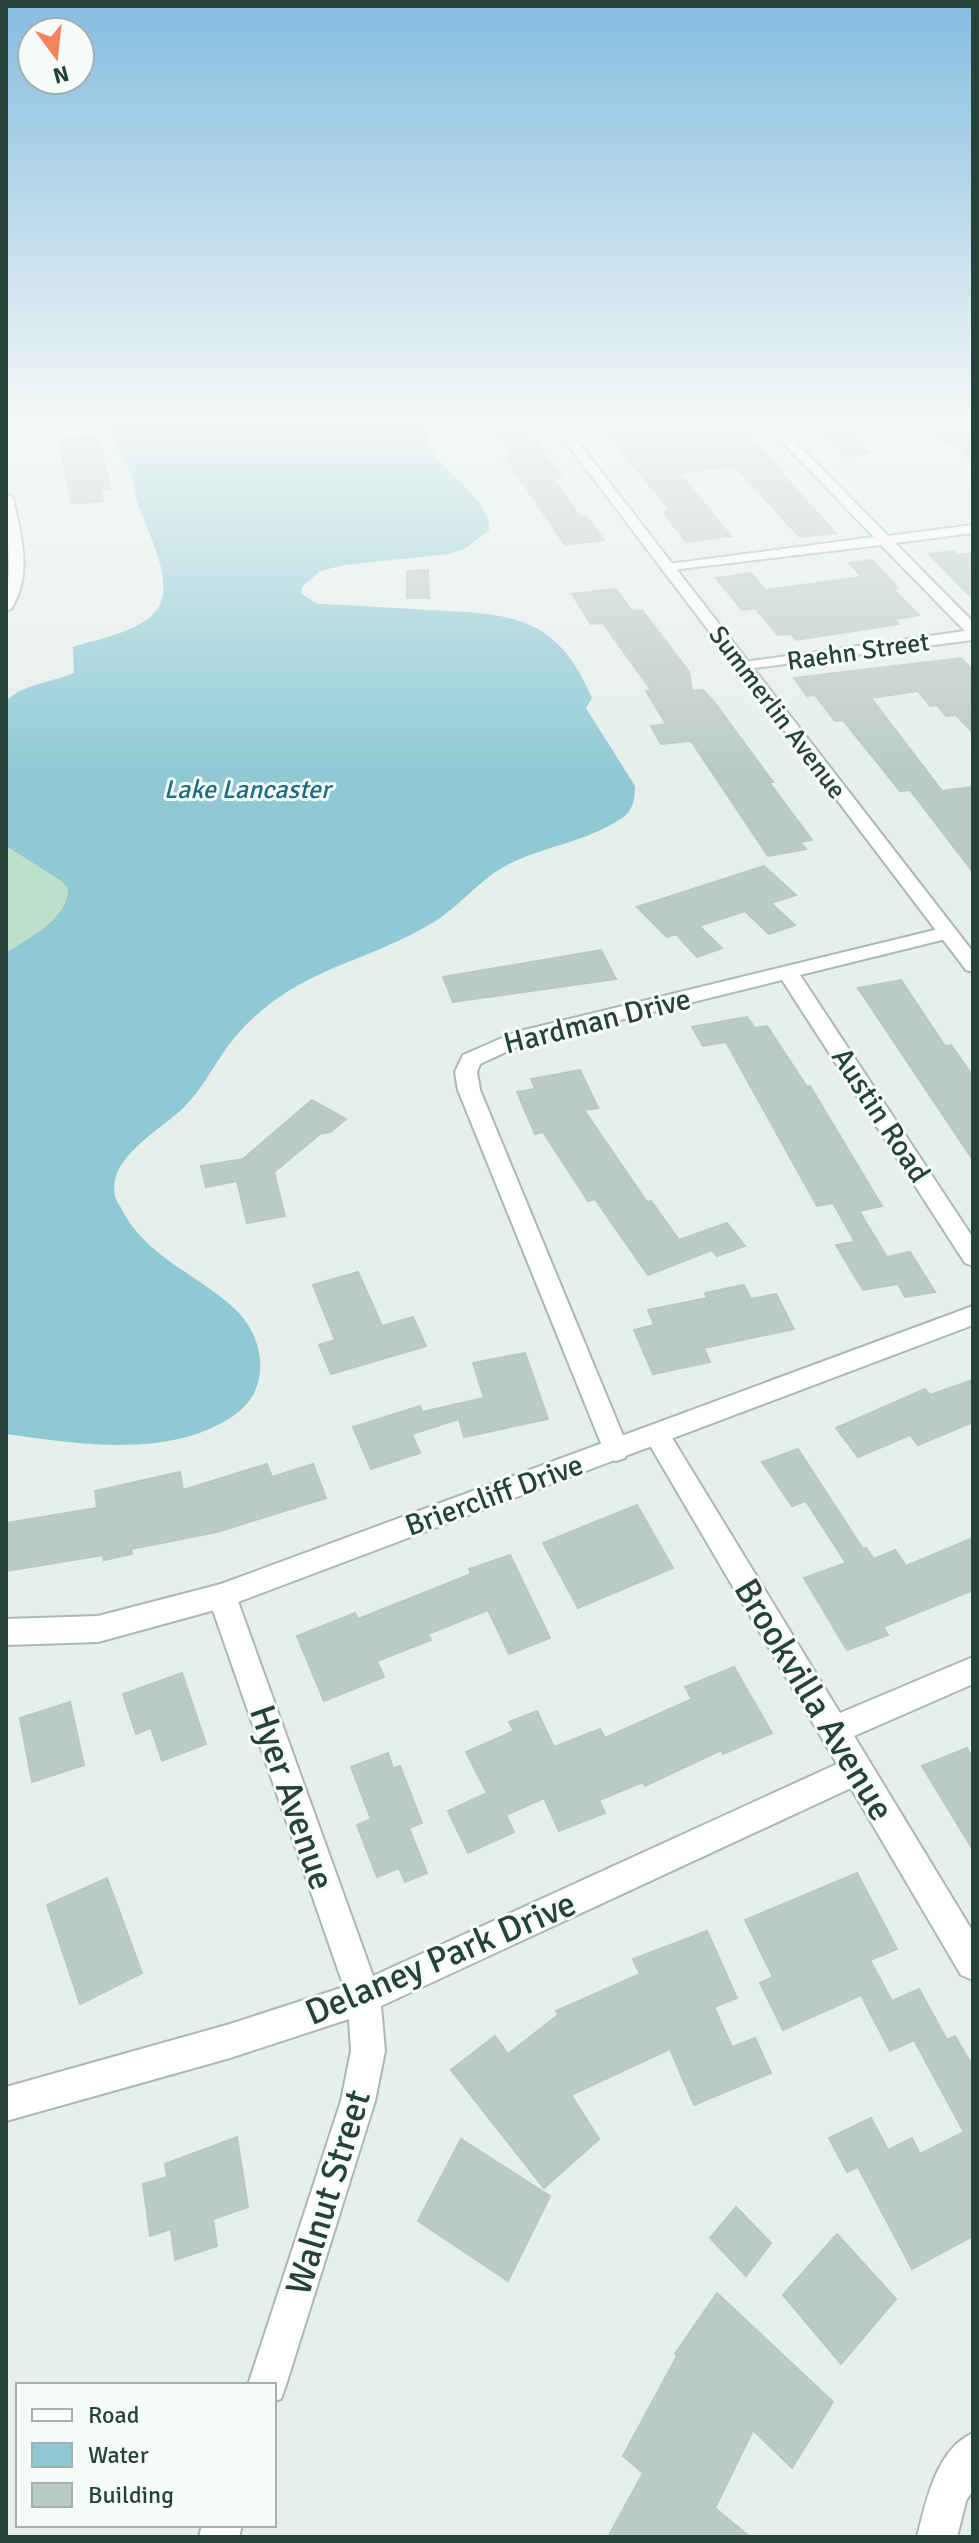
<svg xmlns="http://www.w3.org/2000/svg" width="979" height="2543" font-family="Signika,sans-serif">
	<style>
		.green { fill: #bfe0c8 }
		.water { fill: #8ec9d4 }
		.building { fill: #bbcac4; stroke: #b8c9c2; stroke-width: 2 }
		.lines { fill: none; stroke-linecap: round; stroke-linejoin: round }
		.minor-casing { stroke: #a8b8b2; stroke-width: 4 }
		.tertiary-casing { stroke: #a8b8b2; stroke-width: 4 }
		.minor { fill: #fff; fill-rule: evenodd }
		.tertiary { fill: #fff; fill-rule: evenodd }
		.labels { text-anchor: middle; stroke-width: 6; stroke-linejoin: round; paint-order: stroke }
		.far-street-label { font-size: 26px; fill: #24423a; stroke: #f7fbf9 }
		.far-water-label { font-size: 26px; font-style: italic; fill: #1c6f80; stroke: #f7fbf9 }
		.street-label { font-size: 30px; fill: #24423a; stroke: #f7fbf9 }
		.near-street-label { font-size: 36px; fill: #24423a; stroke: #f7fbf9 }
	</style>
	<rect width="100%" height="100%" fill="#e6efeb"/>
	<path class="green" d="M6,846L61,881L68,888C68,920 29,937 6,953Z"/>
	<path class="water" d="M115,420H426C427,428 426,438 429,445C440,471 493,501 489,530L466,548L449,554L344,565L320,571L302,587L301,594L318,604C355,605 392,608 428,610C509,614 556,613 592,698L586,708L635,786C635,799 633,811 622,818C589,841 545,846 509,864C481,878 463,903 437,920C369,963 301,966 242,1029C221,1051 208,1081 188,1103C166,1128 107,1155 115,1196C116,1201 121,1207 123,1212C150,1260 200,1275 237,1311C265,1339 271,1388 237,1413C174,1460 79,1444 6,1434V953C29,937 68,920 68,888L61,881L6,846V701C25,683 51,683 74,673L73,647C98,639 133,633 152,615C182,588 144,528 137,500C134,489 134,480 129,470C122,452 107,440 115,420Z"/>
	<g class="building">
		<path d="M491,420H518L563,478L554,479L580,517L586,516L604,540L565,545L504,455L511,454Z"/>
		<path d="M810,420H841L871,453L846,456Z"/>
		<path d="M918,420H973V461L953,443L945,444Z"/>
		<path d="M733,421L783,470L779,471L836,533L800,537L734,466L679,473L731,536L686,542L663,512L670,511L608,434Z"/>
		<path d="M98,436L111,489L100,490L103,501L72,504L58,440Z"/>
		<path d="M953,551L957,555L973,553V599L929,554Z"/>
		<path d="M872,560L898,588L893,589L919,615L894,619L899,624L796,640L791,634L778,635L755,608L742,610L716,578L751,573L765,590L862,577L849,563Z"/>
		<path d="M428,570L429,598H407V571Z"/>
		<path d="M616,589L632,611L642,610L689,672L692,691L703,690L714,702L773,782H769L812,840L800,842L806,849L768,856L691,741L661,744L651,726L666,724L646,691L651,690L603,623L591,624L572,594Z"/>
		<path d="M961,658L973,671V733L956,715L946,716L937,705L930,706L918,691L871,698L942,791L973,787V872L910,790L900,791L843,720L835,721L815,695L807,696L794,678Z"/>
		<path d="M764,866L796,895L771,903L795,925L769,934L745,911L699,926L722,948L697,957L676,934L667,937L637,907Z"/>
		<path d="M601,950L616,979L453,1002L443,977Z"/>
		<path d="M901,980L945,1046L951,1045L973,1076V1160L858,988Z"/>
		<path d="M747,1017L755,1028L767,1026L807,1087L810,1086L882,1206L859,1211L887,1257L910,1252L935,1292L905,1297L898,1284L863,1290L836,1245L855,1242L833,1203L817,1206L726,1042L703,1046L692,1027Z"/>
		<path d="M580,1070L598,1108L584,1110L647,1202L651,1201L679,1240L727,1223L745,1246L717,1256L712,1250L648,1275L595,1199L588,1201L543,1132L535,1134L517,1092L535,1089L531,1079Z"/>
		<path d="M312,1100L346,1119L330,1132L320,1134L274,1172L285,1216L247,1223L237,1181L206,1187L201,1166L243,1159Z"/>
		<path d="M358,1272L382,1326L413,1317L426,1346L331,1374L319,1345L335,1340L313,1285Z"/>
		<path d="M744,1285L751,1299L776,1294L794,1329L704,1348L710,1362L653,1374L634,1330L654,1325L648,1310L707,1298L705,1293Z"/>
		<path d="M525,1353L548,1419L464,1437L459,1419L412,1434L420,1453L371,1469L353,1427L420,1406L422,1412L484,1398L473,1363Z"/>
		<path d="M973,1380V1422L918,1445L910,1435L858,1457L836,1428L925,1389L930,1395Z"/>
		<path d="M798,1449L863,1549L866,1548L874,1559L895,1550L906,1566L973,1538V1590L883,1627L888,1635L847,1650L804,1578L846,1563L806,1501L792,1506L762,1462Z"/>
		<path d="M267,1464L272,1477L313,1464L326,1498L217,1532L131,1549L132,1554L104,1560L103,1555L6,1571V1523L97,1508L95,1491L180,1472L183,1490Z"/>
		<path d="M637,1505L673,1568L578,1608L543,1543Z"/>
		<path d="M510,1555L550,1638L509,1654L488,1610L428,1634L431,1640L377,1661L384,1677L324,1701L297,1636L355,1613L358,1619L471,1574L469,1569Z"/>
		<path d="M734,1667L772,1733L723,1754L721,1750L645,1786L643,1782L599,1800L605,1813L559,1831L544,1798L506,1815L514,1832L468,1853L448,1811L487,1793L466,1752L514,1731L509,1722L537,1711L554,1747L600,1729L605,1738L692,1699L685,1687Z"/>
		<path d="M182,1673L206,1744L162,1761L151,1728L136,1734L123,1694Z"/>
		<path d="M70,1702L84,1765L32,1782L20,1718Z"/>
		<path d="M967,1748L973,1759V1850L922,1766Z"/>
		<path d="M388,1753L393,1768L400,1766L422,1823L409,1828L427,1873L405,1882L399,1868L377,1877L357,1825L371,1819L351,1767Z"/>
		<path d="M857,1873L897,1949L870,1960L892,2001L919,1989L947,2040L955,2036L973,2067V2236L912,2269L858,2167L847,2172L829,2138L871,2118L888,2150L912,2138L920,2154L964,2132L914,2040L890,2051L861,1995L783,2030L760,1983L773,1977L745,1920Z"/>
		<path d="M107,1878L142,1973L80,2004L47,1905Z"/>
		<path d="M707,1931L737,1998L714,2007L732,2047L755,2038L771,2073L694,2105L670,2049L571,2095L599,2139L544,2188L451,2070L495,2036L508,2054L558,2015L556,2011L640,1974L633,1959Z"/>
		<path d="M237,2137L248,2207L213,2219L217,2246L175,2260L171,2229L150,2236L143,2184L167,2177L165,2164Z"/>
		<path d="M461,2139L550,2196L508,2281L418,2221Z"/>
		<path d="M736,2207L771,2243L746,2276L710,2238Z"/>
		<path d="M837,2234L896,2299L841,2364L783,2295Z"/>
		<path d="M717,2293L833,2402L792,2468L753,2430L715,2508L750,2537H608L643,2473L623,2456L677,2356L675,2354Z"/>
	</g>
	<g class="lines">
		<g class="minor-casing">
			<g id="minor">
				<path d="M617,420L611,424L559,429L553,425L575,420Z"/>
				<path d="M761,420H774L888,536L973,525V533L895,543L973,622V640L738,670L736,667L744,662L965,631L881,545L663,571L661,568L668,564L874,537Z"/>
				<path d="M6,494L13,498C21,536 33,574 11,609L6,611L9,568Z"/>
				<path d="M947,927L954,929L957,933L954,937L800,975L973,1238V1266L965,1263L782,980L523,1044L480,1064L477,1072L480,1090L629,1450L625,1458L616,1461L607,1458L458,1090L455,1072L463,1055L516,1032Z"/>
				<path d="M657,1424L666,1428L840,1713L973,1657V1684L854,1736L973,1932V1980L961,1975L851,1788L381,2006L385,2051L375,2101L286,2385L281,2399L274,2401V2385H248L341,2101L351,2051L349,2019L230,2058L6,2121V2087L230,2024L344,1987L208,1596L212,1587L222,1584L232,1587L236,1596L373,1976L837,1764L648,1442L644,1435L648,1428Z"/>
				<path d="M973,2433V2490L966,2501L957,2537H917C926,2502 936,2449 973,2433Z"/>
				<path d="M202,2525H242L239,2537H199Z"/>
			</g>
		</g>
		<g class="tertiary-casing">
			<g id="tertiary">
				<path d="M549,420H561L973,952V972L966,970Z"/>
				<path d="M973,1306V1325L222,1608L98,1642L6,1645V1619L98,1616L221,1584Z"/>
			</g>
		</g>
		<use href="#minor" class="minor"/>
		<use href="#tertiary" class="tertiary"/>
	</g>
	<linearGradient id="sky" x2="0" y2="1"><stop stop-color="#84bce0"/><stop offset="0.54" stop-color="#f4f8f6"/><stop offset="1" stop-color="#f4f8f6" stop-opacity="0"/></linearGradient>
	<rect width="979" height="776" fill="url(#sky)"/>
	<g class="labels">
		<g class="far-street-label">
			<text transform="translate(858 651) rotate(-8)" y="9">Raehn Street</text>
			<text transform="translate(778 712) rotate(53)" y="9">Summerlin Avenue</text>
		</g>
		<g class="far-water-label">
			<text x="247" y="798">Lake Lancaster</text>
		</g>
		<g class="street-label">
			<text transform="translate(597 1021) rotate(-14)" y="10">Hardman Drive</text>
			<text transform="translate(881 1115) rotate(57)" y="10">Austin Road</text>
			<text transform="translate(494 1495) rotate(-20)" y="10">Briercliff Drive</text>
		</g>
		<g class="near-street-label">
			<text transform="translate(815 1699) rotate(59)" y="13">Brookvilla Avenue</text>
			<text transform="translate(293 1797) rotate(71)" y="13">Hyer Avenue</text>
			<text transform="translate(440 1957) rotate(-23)" y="13">Delaney Park Drive</text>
			<text transform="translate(327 2192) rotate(-73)" y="13">Walnut Street</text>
		</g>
	</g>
	<rect width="979" height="2543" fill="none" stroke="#24423a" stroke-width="16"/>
	<rect x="16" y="2383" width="260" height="144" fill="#f7fbf9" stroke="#a3b1ad" stroke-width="2"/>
	<rect x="32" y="2409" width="40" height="12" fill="#ffffff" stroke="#a3b1ad" stroke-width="2"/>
	<text x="88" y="2423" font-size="24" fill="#24423a">Road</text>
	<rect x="32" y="2443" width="40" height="24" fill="#8ec9d4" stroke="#a3b1ad" stroke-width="2"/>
	<text x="88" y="2463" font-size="24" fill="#24423a">Water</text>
	<rect x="32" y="2483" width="40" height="24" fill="#bbcac4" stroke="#a3b1ad" stroke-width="2"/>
	<text x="88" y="2503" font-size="24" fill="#24423a">Building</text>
	<g transform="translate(56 56) rotate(165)"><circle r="38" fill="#f7fbf9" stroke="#a3b1ad" stroke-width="2"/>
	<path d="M0-6L14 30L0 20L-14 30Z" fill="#f4845f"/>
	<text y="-12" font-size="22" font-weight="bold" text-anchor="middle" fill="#24423a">N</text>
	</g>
</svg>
